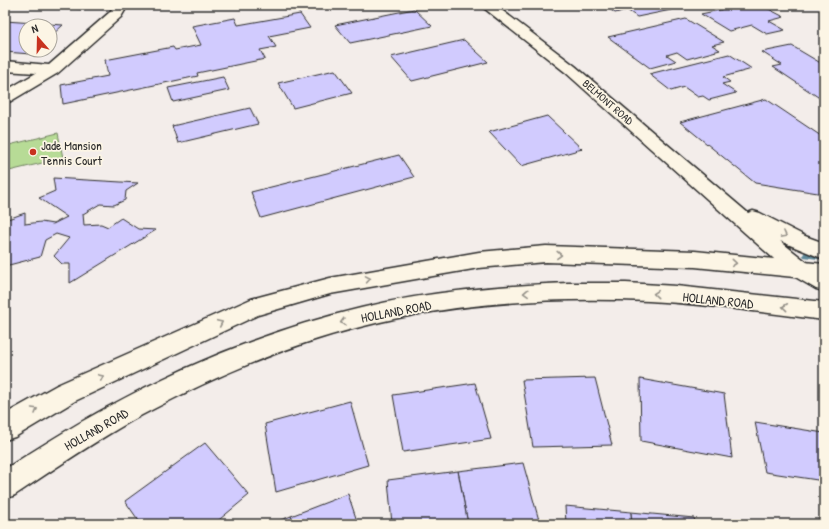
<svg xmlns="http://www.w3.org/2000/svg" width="829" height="529" font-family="'Patrick Hand',sans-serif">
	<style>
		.green { fill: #b7db96; stroke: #718360 }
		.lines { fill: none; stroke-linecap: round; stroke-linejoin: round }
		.stream { fill: #608a9a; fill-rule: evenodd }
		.building { fill: #d1cbfe; stroke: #2b2b2b }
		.minor-casing { stroke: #2b2b2b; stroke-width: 3 }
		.major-casing { stroke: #2b2b2b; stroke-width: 3 }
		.minor { fill: #fcf5e5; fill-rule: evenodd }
		.major { fill: #fcf5e5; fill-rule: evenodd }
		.oneway { stroke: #949088 }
		.poi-dot { fill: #c8321e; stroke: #fcf5e5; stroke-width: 1.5 }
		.labels { text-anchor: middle; stroke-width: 3.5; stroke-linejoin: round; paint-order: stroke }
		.far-street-label { font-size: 11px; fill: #2b2b2b; stroke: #fcf5e5 }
		.poi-label { font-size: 13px; fill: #2b2b2b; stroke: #fcf5e5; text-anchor: start }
		.street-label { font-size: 13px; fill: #2b2b2b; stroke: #fcf5e5 }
	</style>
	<rect width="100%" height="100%" fill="#f3edea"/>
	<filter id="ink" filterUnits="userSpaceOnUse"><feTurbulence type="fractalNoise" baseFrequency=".025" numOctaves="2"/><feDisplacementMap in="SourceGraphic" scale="8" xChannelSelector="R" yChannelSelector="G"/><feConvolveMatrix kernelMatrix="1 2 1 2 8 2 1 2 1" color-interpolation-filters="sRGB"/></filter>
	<g filter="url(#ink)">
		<path class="green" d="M58,133L63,158L5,172V146Z"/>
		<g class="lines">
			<path class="stream" d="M807,252L824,254V260L804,257L803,255L804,253Z"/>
		</g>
		<g class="building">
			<path d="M32,5H85L81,9Z"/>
			<path d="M521,5H545L526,9Z"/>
			<path d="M604,5H669L676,9L637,17L627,10L615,13Z"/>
			<path d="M743,5H761L784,17L769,21L785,30L767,34L752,25L729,31L701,14Z"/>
			<path d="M414,9L432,26L350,43L335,25Z"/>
			<path d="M300,14L310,28L269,36L276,47L260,50L265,59L197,73L198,76L63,104L61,85L108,76L105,60L173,47L175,50L201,45L192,26L235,18L238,25Z"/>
			<path d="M686,19L724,42L712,45L720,50L687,59L677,52L667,55L676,61L650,68L608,37Z"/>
			<path d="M5,21L63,25L50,37V26H26V50H35L31,54L5,52Z"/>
			<path d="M464,40L488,62L412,81L391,57Z"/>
			<path d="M792,46L824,65V101L773,67L782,65L762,52Z"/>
			<path d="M729,54L752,69L723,77L730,82L722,84L736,93L709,100L703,96L698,97L684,87L671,91L649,74Z"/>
			<path d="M335,70L352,93L293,108L278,83Z"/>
			<path d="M223,77L229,90L173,102L168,88Z"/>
			<path d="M766,99L824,138V194L755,183L680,122Z"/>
			<path d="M250,108L258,124L178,143L172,126Z"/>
			<path d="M547,116L582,149L521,166L489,132Z"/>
			<path d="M399,155L414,177L261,218L251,192Z"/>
			<path d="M53,178L138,183L126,191L125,200L114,205L100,204L83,214L84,225L101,224L108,227L121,218L138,229L156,230L70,283V264H62L54,256L69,238L56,234L45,240L40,257L5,266V220L25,213V224L41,222L53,224L67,217L39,198L55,191Z"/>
			<path d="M595,378L612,445L533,447L522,380Z"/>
			<path d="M640,379L724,394L732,458L641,441Z"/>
			<path d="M475,383L491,439L403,452L393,395Z"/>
			<path d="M350,401L368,465L276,492L265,424Z"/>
			<path d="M755,422L824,433V481L765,472Z"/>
			<path d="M205,443L249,495L214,524H141L125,501Z"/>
			<path d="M523,463L540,524H468L458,471Z"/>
			<path d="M458,471L468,524H392L388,480Z"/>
			<path d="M348,494L358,524H294L291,516Z"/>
			<path d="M565,506L631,512L632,524H566Z"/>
			<path d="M631,512L694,518L696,524H632Z"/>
			<path d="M291,516L294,524H271Z"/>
		</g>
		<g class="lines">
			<g class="minor-casing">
				<g id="minor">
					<path d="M114,5H128L121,17L58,73L11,101L5,103V91L36,73L5,71V61L49,65L110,12Z"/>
					<path d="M480,5H495L575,66L748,213L753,211L760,213L805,236L824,243V259L780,241L808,263L824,273V291L816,289L792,275L565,72Z"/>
				</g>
			</g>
			<g class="major-casing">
				<g id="major">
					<path d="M546,246L695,251L824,264V280L695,267L546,262L479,268L330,294L258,315L75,401L15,437L5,440V414L57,385L251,299L330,278L479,252Z"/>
					<path d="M568,283H626L676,286L824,302V320C766,313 708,304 649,301C553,297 454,302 360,327C284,346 211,378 142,415C98,439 57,467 15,495L5,499V469C38,448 71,427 106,408C186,364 273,329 361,308C429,291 498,286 568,283Z"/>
				</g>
			</g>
			<use href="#minor" class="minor"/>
			<use href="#major" class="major"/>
		</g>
		<defs><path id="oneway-chevron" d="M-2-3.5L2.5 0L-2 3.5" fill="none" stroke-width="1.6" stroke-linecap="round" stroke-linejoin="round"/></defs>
		<g class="oneway">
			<use href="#oneway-chevron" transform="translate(784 235) rotate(28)"/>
			<use href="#oneway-chevron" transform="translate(559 255) rotate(2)"/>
			<use href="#oneway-chevron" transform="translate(734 263) rotate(5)"/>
			<use href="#oneway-chevron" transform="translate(368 279) rotate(-10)"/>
			<use href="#oneway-chevron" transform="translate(526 293) rotate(177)"/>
			<use href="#oneway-chevron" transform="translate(656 294) rotate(-175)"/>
			<use href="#oneway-chevron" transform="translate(785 307) rotate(-174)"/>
			<use href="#oneway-chevron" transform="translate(343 322) rotate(165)"/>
			<use href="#oneway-chevron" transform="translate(220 323) rotate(-25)"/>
			<use href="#oneway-chevron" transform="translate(101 377) rotate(-25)"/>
			<use href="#oneway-chevron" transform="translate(35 410) rotate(-30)"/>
		</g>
	</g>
	<circle class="poi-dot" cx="33" cy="152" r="4"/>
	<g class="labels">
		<g class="far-street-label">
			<text transform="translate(608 102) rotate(41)" y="4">BELMONT ROAD</text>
		</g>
		<g class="poi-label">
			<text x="41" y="150">Jade Mansion<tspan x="41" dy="15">Tennis Court</tspan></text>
		</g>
		<g class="street-label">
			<text transform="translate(718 300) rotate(6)" y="5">HOLLAND ROAD</text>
			<text transform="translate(396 311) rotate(-11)" y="5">HOLLAND ROAD</text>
			<text transform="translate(96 429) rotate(-30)" y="5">HOLLAND ROAD</text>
		</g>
	</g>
	<rect width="829" height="529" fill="none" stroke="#fcf5e5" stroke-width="20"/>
	<rect x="10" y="10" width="809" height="509" fill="none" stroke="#2b2b2b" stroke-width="1.5" filter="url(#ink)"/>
	<g transform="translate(38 38) rotate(340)"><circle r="19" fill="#fcf5e5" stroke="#a8a49b"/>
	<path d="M0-3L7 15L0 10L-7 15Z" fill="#c8321e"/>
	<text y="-6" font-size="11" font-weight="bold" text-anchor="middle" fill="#2b2b2b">N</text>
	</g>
</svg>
